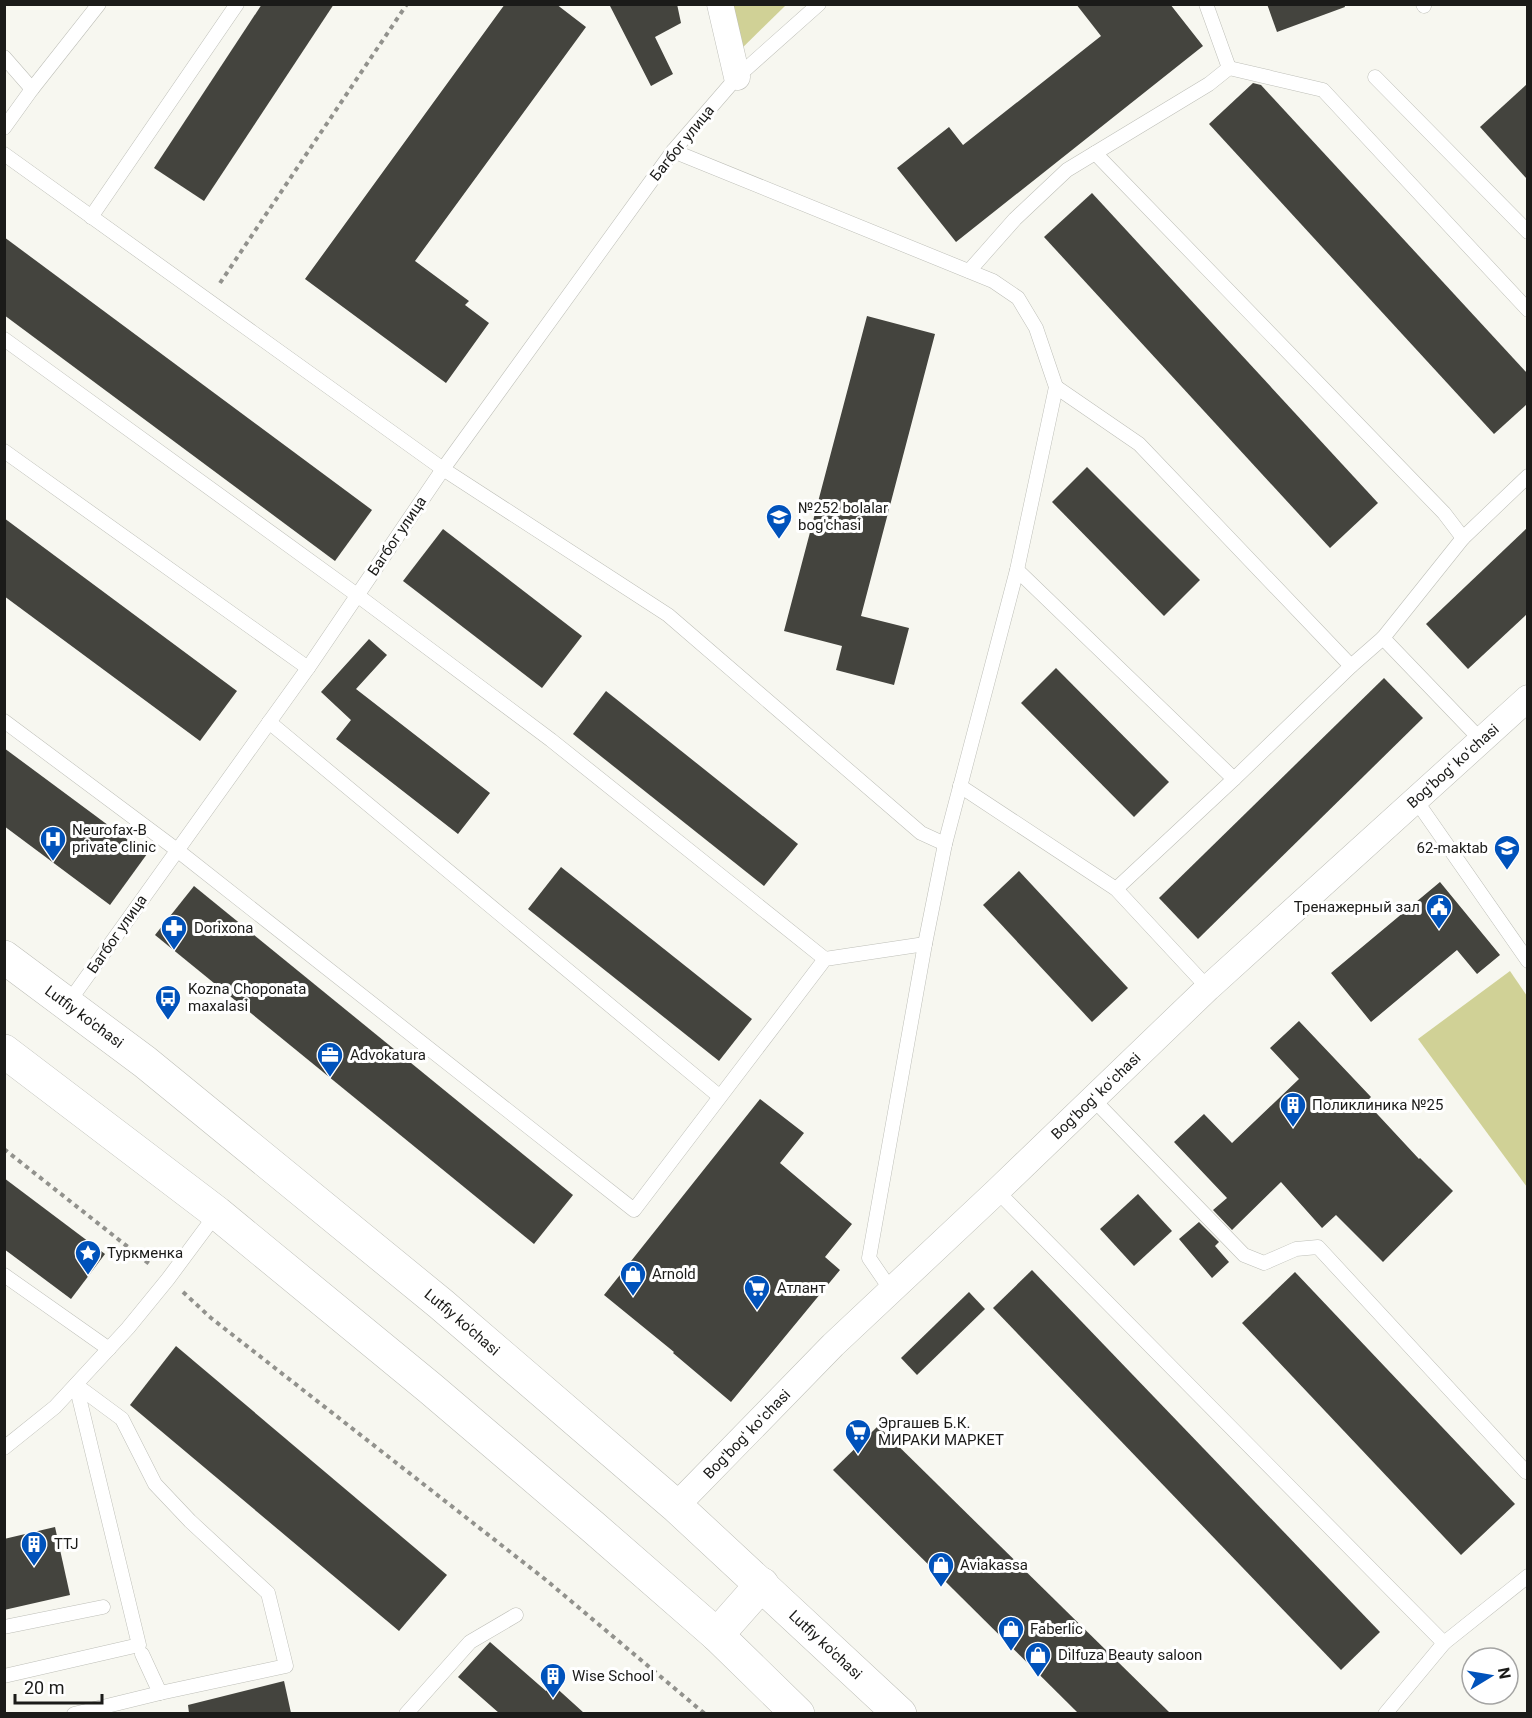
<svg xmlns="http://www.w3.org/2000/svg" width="1532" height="1718" font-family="Roboto,sans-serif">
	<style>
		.green { fill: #d0d196 }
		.building { fill: #44443e }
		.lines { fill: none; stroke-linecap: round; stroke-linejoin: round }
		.lane-casing { stroke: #bebfb8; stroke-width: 15 }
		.street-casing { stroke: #bebfb8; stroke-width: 27 }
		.primary-casing { stroke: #bebfb8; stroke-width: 34 }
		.path { stroke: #92928d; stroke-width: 4; stroke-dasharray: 4.5 4.5; stroke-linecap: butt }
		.lane { stroke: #fff; stroke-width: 14 }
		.street { stroke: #fff; stroke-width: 26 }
		.primary { stroke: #fff; stroke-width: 33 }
		.labels { text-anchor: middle; stroke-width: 6; stroke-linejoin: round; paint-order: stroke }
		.street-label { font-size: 15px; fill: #1b1b19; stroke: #fff }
		.poi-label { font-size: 15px; fill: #1b1b19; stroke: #fff; text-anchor: start }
	</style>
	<rect width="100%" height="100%" fill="#f7f7f0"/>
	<g class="green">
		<path d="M716,4L786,5L729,61Z"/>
		<path d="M1510,971L1527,996V1187L1418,1039Z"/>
	</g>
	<g class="building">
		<path d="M262,4H334L204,201L154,168Z"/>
		<path d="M505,4H556L586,27L415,261L469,301L465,305L489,323L446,383L305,279Z"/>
		<path d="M609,4H677L681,23L655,37L673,74L651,86Z"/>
		<path d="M1076,4H1170L1203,46L956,242L897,168L949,127L963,145L1101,36Z"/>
		<path d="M1267,4H1344L1345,7L1277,32Z"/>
		<path d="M1253,83L1261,85L1527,373V404L1494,434L1209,124Z"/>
		<path d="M1527,84V179L1480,127Z"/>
		<path d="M1092,193L1378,503L1330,548L1044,237Z"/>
		<path d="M4,237L372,510L335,561L4,315Z"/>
		<path d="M867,316L935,334L861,616L909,628L894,685L836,670L842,646L784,631Z"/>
		<path d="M1087,467L1200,580L1164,616L1052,502Z"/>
		<path d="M4,518L237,691L200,741L4,596Z"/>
		<path d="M1527,528V614L1468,669L1426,624Z"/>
		<path d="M443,529L582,636L542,688L403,581Z"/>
		<path d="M369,639L387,655L356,689L490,793L458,834L336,739L351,720L321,692Z"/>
		<path d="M1056,668L1169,782L1134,817L1021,703Z"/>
		<path d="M1384,678L1423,718L1198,939L1159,898Z"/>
		<path d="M606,691L798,844L764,886L573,734Z"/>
		<path d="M4,748L147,854L110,905L4,826Z"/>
		<path d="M561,867L752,1019L719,1061L528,909Z"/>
		<path d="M1019,871L1128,988L1092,1022L983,905Z"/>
		<path d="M1440,882L1500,955L1477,974L1457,950L1371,1022L1331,973Z"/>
		<path d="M194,886L573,1195L534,1244L155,935Z"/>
		<path d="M1299,1021L1371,1097L1366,1102L1419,1159L1420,1158L1453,1191L1383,1262L1336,1215L1322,1228L1281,1182L1232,1230L1213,1210L1227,1198L1174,1142L1204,1114L1232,1143L1299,1079L1270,1048Z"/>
		<path d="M760,1099L804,1133L780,1163L852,1224L825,1257L840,1270L731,1402L673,1353L674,1352L604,1295Z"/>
		<path d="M4,1178L105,1254L71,1299L4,1249Z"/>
		<path d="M1138,1194L1172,1231L1134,1266L1100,1229Z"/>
		<path d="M1199,1222L1219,1242L1215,1246L1229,1262L1212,1278L1179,1239Z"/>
		<path d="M1032,1270L1380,1632L1341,1670L993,1308Z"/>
		<path d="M1295,1272L1515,1504L1461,1555L1242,1323Z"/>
		<path d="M969,1292L985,1309L917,1375L901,1358Z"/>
		<path d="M176,1346L447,1575L399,1631L130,1405Z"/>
		<path d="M878,1426L1170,1713H1078L833,1470Z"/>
		<path d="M55,1527L70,1595L4,1610V1539Z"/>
		<path d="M490,1642L546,1691L552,1684L584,1713H499L458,1677Z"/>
		<path d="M284,1681L291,1713H189L188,1705Z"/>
	</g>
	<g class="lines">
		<g class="lane-casing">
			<g id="lane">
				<path d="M1423,4L1424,6"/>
				<path d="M4,57L32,89L4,128"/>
				<path d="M1229,68L1323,90L1528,310"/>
				<path d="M1375,77L1528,232"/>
				<path d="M32,89L99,4"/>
				<path d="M673,151L993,281L1018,298L1036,328L1056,387L1017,570L945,844L925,944L869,1258L891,1290"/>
				<path d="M1095,153L1444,513L1463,538L1383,638L1481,740"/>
				<path d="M4,154L443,469L668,615L921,833L945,844"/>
				<path d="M91,217L237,4"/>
				<path d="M969,271L1015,219L1067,170L1209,84L1229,68L1206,4"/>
				<path d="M4,339L357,595L551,740L825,959"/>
				<path d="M1056,387L1139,444L1351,666"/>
				<path d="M4,451L308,668"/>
				<path d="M1463,538L1528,476"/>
				<path d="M1017,570L1234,779"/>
				<path d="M4,721L177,850L634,1210L825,959L925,944"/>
				<path d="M269,722L719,1096"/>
				<path d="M960,786L1116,889L1208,988"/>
				<path d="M1415,799L1528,961"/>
				<path d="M1116,889L1234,779L1351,666L1383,638"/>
				<path d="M68,1003L308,668L443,469L673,151L737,77L819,4"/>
				<path d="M1093,1099L1244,1255L1264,1263L1296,1249L1318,1247L1526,1472"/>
				<path d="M997,1191L1444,1643"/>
				<path d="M4,1275L109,1349"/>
				<path d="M76,1385L122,1419L155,1484L190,1521L268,1593L286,1666L160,1693L142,1654"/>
				<path d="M4,1448L55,1407L128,1328L168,1279L217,1213"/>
				<path d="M4,1627L103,1607"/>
				<path d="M4,1676L139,1645L76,1385"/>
				<path d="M74,1714L160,1693"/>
				<path d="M406,1714L470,1642L516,1615"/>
				<path d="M1385,1714L1444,1643L1528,1576"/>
			</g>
		</g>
		<g class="street-casing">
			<g id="street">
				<path d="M720,4L737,77"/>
				<path d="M676,1506L833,1345L997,1191L1208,988L1528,698"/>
			</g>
		</g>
		<g class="primary-casing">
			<g id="primary">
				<path id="s1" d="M4,957L145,1062L441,1304L676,1506L900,1714"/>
				<path d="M4,1051L217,1213L430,1388L592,1526L717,1635L798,1714"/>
				<path d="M717,1635L762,1584"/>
			</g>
		</g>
		<g class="path">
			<path d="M220,283L407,4"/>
			<path d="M4,1149L152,1266"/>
			<path d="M183,1292L211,1318L546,1580L705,1714"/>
		</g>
		<use href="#lane" class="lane"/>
		<use href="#street" class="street"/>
		<use href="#primary" class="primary"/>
	</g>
	<defs>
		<g id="school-pin" transform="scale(1.35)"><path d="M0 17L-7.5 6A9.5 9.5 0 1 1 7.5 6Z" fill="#0052bb" stroke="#fff"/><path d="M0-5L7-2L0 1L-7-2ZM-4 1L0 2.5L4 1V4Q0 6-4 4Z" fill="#fff"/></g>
		<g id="hospital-pin" transform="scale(1.35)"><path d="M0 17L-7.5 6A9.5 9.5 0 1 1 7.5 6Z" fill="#0052bb" stroke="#fff"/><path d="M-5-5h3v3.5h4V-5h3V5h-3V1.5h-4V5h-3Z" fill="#fff"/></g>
		<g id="civic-pin" transform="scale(1.35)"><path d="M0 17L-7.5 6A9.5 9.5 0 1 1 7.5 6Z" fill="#0052bb" stroke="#fff"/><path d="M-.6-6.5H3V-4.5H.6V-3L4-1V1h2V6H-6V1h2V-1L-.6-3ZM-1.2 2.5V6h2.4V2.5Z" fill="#fff"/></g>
		<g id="pharmacy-pin" transform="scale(1.35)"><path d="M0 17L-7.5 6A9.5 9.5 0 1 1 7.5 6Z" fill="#0052bb" stroke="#fff"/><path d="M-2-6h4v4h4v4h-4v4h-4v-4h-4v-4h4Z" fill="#fff"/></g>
		<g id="bus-pin" transform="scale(1.35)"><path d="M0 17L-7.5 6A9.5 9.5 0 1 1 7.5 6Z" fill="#0052bb" stroke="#fff"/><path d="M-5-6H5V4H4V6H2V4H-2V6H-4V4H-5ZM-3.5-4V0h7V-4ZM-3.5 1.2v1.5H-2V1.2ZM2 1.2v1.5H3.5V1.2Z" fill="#fff"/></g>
		<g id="office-pin" transform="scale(1.35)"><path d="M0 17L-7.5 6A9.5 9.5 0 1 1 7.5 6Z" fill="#0052bb" stroke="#fff"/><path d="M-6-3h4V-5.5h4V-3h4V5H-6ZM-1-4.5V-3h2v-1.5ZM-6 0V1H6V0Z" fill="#fff"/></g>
		<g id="building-pin" transform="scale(1.35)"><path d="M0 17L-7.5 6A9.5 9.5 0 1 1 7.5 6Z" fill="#0052bb" stroke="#fff"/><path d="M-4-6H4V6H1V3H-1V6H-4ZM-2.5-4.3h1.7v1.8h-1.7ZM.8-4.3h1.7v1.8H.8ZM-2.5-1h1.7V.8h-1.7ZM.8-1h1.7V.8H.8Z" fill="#fff"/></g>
		<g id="sight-pin" transform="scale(1.35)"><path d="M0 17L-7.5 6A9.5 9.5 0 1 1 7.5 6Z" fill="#0052bb" stroke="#fff"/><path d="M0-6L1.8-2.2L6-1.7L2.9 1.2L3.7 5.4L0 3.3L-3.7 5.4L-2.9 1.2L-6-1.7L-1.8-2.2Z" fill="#fff"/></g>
		<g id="shop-pin" transform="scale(1.35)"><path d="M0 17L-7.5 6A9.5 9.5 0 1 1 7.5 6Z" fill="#0052bb" stroke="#fff"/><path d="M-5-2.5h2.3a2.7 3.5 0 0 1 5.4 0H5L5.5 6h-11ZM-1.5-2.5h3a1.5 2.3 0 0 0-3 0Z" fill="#fff"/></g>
		<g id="supermarket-pin" transform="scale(1.35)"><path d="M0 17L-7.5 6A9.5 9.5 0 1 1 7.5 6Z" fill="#0052bb" stroke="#fff"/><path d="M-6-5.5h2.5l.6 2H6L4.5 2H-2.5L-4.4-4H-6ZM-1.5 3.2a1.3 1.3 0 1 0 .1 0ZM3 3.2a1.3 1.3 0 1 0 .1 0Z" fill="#fff"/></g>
	</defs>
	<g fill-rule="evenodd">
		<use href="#school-pin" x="779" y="517"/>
		<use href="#hospital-pin" x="53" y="839"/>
		<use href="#school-pin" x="1507" y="848"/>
		<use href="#civic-pin" x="1439" y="907"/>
		<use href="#pharmacy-pin" x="174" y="928"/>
		<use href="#bus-pin" x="168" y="998"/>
		<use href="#office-pin" x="330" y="1055"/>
		<use href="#building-pin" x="1293" y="1105"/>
		<use href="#sight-pin" x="88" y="1253"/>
		<use href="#shop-pin" x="633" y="1274"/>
		<use href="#supermarket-pin" x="757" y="1288"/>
		<use href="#supermarket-pin" x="858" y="1432"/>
		<use href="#building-pin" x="34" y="1544"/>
		<use href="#shop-pin" x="941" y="1565"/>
		<use href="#shop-pin" x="1011" y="1629"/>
		<use href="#shop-pin" x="1038" y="1655"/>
		<use href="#building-pin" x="553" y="1676"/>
	</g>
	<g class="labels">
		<g class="street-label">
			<text transform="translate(682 143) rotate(-51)" y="5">Багбог улица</text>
			<text transform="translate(397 536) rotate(-56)" y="5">Багбог улица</text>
			<text transform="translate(1453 766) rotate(-42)" y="5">Bogʻbogʻ koʻchasi</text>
			<text transform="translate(117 934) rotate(-55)" y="5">Багбог улица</text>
			<text dy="5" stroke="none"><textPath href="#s1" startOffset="100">Lutfiy ko'chasi</textPath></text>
			<text transform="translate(1096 1096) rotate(-44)" y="5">Bogʻbogʻ koʻchasi</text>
			<text dy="5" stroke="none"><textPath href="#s1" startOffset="586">Lutfiy ko'chasi</textPath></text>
			<text transform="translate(747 1434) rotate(-46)" y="5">Bogʻbogʻ koʻchasi</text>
			<text dy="5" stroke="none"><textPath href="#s1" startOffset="1072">Lutfiy ko'chasi</textPath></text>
		</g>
		<g class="poi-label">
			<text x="798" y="513">№252 bolalar<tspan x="798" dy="17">bog'chasi</tspan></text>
			<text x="72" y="835">Neurofax-B<tspan x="72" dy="17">private clinic</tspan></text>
			<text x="1488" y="853" text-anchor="end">62-maktab</text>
			<text x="1420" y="912" text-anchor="end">Тренажерный зал</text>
			<text x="194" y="933">Dorixona</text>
			<text x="188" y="994">Kozna Choponata<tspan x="188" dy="17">maxalasi</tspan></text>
			<text x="350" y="1060">Advokatura</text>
			<text x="1312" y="1110">Поликлиника №25</text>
			<text x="107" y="1258">Туркменка</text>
			<text x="652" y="1279">Arnold</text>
			<text x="777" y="1293">Атлант</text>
			<text x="878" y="1428">Эргашев Б.К.<tspan x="878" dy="17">МИРАКИ МАРКЕТ</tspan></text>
			<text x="54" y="1549">TTJ</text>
			<text x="960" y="1570">Aviakassa</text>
			<text x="1030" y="1634">Faberlic</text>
			<text x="1058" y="1660">Dilfuza Beauty saloon</text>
			<text x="572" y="1681">Wise School</text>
		</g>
	</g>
	<rect width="1532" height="1718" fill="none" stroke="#1b1b19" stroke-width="12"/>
	<g transform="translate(1490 1676) rotate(79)"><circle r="28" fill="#ffffff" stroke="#a4a4a3" stroke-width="1.5"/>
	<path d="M0-4.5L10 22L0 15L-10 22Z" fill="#0052bb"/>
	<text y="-9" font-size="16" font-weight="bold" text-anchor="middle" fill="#1b1b19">N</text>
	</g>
	<path d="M15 1694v9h87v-9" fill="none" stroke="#1b1b19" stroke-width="3"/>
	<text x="24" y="1694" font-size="18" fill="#1b1b19" stroke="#ffffff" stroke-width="4.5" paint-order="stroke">20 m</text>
</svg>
